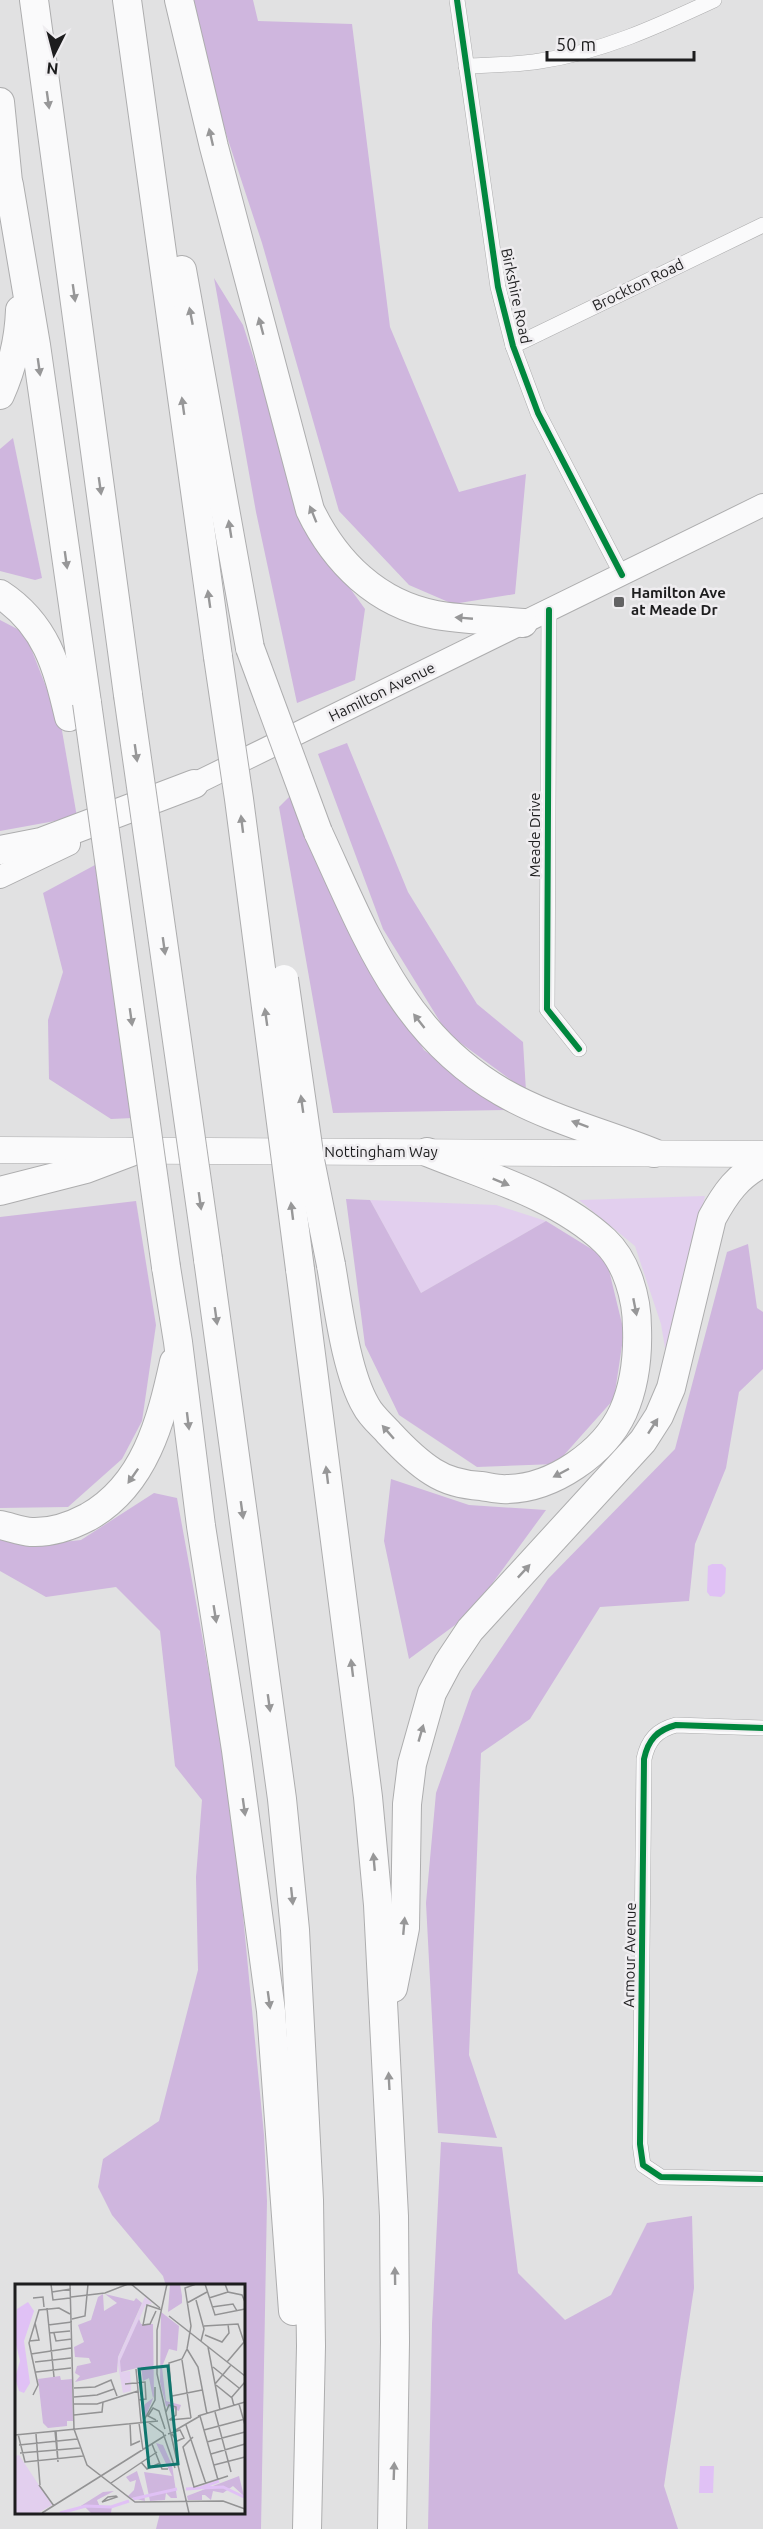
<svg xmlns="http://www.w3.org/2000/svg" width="763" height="2529" font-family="Ubuntu,sans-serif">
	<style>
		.green { fill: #e2cfee }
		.forest { fill: #cfb6de }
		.water { fill: #e0c1f5 }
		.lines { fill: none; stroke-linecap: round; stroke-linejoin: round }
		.street-casing { stroke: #adadae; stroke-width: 16 }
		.secondary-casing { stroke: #adadae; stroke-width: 24 }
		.primary-casing { stroke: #adadae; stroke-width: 27 }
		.highway-casing { stroke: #adadae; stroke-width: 30 }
		.street { stroke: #fafafb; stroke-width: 15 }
		.secondary { stroke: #fafafb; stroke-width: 22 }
		.primary { stroke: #fafafb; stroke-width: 26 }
		.highway { stroke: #fafafb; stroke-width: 28 }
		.highway-bridge-casing { stroke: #adadae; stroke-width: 30; stroke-linecap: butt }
		.highway-bridge { stroke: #fafafb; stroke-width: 28 }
		.cycleway-casing { stroke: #efedf0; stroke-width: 10 }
		.cycleway { stroke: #00873e; stroke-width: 6 }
		.oneway { fill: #979798 }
		.poi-dot { fill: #626263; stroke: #efedf0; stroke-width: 2 }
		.labels { text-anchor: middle; stroke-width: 5; stroke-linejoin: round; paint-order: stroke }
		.street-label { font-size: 15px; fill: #1d1d1e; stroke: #efedf0 }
		.poi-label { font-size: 15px; font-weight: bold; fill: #1d1d1e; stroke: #efedf0; text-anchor: start }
		.inset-river { fill: none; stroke: #e0c1f5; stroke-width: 3 }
		.inset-road { fill: none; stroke: #939394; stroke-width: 1.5 }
		.view { fill: #0f766e; fill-opacity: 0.15; stroke: #0f766e; stroke-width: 3 }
		.inset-edge { fill: none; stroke: #1d1d1e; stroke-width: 3 }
	</style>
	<rect width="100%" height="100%" fill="#e1e1e2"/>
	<g class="green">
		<path d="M705,1196L667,1360L661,1324L635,1246L579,1200Z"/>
		<path d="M370,1200L496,1205L546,1221L421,1293Z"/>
	</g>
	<g class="forest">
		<path d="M182,0H253L258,21L352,24L390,327L459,492L526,474L515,594L453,604L409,585L339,511L262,243Z"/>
		<path d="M214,278L243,325L310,533L365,609L355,680L297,703L256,512Z"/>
		<path d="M13,438L42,578L35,580L0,571V449Z"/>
		<path d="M0,620L25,633L61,725L77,817L0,831Z"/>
		<path d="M347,743L408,892L477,1004L523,1042L526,1091L447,1033L383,929L318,754Z"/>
		<path d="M293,793L353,937L424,1050L505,1110L333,1113L279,807Z"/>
		<path d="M95,865L133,1118L111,1119L49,1079L48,1020L63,972L43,893Z"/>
		<path d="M346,1199L370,1200L421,1293L546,1221L606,1258L624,1332L614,1399L556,1464L477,1467L399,1415L365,1345Z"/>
		<path d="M136,1201L156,1325L142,1421L122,1459L68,1507L0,1508V1217Z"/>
		<path d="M748,1244L757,1308L763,1312V1369L739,1392L726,1468L695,1544L689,1601L600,1607L530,1719L481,1753L469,2055L497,2138L438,2133L426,1903L436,1793L472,1691L548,1579L675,1449L727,1252Z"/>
		<path d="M391,1479L469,1505L546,1510L470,1614L409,1659L384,1541Z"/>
		<path d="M154,1493L177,1498L232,1800L264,2135L267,2201L261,2529H156L160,2513L243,2512V2286H166L163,2276L112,2215L98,2187L103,2159L159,2121L198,1970L196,1877L202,1800L175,1766L160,1631L116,1587L46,1597L0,1571V1537L27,1546L81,1540Z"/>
		<path d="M441,2142L502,2147L518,2273L565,2320L611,2295L647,2223L692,2216L694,2288L664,2486L678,2529H428L432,2324Z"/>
	</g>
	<g class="water">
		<path d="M712,1564H722L726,1568L725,1593L721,1597L710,1596L707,1592L708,1566Z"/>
		<path d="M700,2466H714L713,2493H699Z"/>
	</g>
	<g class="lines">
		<g class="street-casing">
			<g id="street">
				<path d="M457,0L498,287L513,346L538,413L622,575"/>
				<path d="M466,66C490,65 516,65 540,61C602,52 658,26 714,0"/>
				<path d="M513,346L763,225"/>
				<path d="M549,610L547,1009L579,1049"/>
				<path d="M763,1728L676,1725C657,1730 648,1740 644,1759L640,2144L643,2165L661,2177L763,2179"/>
			</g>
		</g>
		<g class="secondary-casing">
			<g id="secondary">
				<path d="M180,791L763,505"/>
				<path d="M0,877L69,844"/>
			</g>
		</g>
		<g class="primary-casing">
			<path id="primary" d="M0,1150L763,1154"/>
		</g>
		<g class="highway-casing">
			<g id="highway">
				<path d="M34,0L128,695"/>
				<path d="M127,0L218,657"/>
				<path d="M179,0L214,147L310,510C335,562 377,604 436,615C464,620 494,620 523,623"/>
				<path d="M0,102L10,202"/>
				<path d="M9,185L36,345L87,703"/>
				<path d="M182,270L250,648"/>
				<path d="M0,395C12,368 19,340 20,310"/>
				<path d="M0,594C46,624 57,666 69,717"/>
				<path d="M318,832C365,933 400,1033 502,1092C549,1119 604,1133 654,1153"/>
				<path d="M0,850L41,842L194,784"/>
				<path d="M0,1191L86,1169L131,1152"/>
				<path d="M208,1259L282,1799L295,1930L309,2200L311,2346L307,2529"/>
				<path d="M331,1265C338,1305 346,1372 366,1406C371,1416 382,1425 389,1433C402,1447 417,1462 433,1472C447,1481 465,1485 481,1486C489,1487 499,1490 508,1489C553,1488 604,1453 623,1412C635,1385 638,1357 637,1328C637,1298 627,1262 605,1241C557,1196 486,1176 427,1152"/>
				<path d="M166,1267L178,1342L201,1526L236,1750L271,2011L293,2311"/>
				<path d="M300,1269L368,1797L378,1905L394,2216L395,2342L392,2529"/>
				<path d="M0,1525C10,1527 21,1531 31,1532C51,1533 71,1526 88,1517C145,1485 161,1421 174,1362"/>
				<path d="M393,1988L405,1928L407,1804L412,1764L432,1693L448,1663L470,1630L643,1441L659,1416L671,1388L712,1218C725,1194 738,1175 763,1163"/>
			</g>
		</g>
		<use href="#street" class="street"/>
		<use href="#secondary" class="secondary"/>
		<use href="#primary" class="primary"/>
		<use href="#highway" class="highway"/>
		<g class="highway-bridge-casing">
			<g id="highway-bridge">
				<path d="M250,648L318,832"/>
				<path d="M218,657L239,799L300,1269"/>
				<path d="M128,695L208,1259"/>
				<path d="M87,703L166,1267"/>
				<path d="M284,979L310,1160L331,1265"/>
			</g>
		</g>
		<use href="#highway-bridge" class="highway-bridge"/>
		<g class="cycleway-casing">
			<g id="cycleway">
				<path d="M457,0L498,287L513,346L538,413L622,575"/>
				<path d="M549,610L547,1009L579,1049"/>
				<path d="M763,1728L676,1725C657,1730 648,1740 644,1759L640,2144L643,2165L661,2177L763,2179"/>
			</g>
		</g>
		<use href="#cycleway" class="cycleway"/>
	</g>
	<defs><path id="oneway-solid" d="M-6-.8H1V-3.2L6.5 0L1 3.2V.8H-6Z" transform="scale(1.5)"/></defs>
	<g class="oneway">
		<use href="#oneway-solid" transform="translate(48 100) rotate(82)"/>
		<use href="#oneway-solid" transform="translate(211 137) rotate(-103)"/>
		<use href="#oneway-solid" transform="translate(74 293) rotate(82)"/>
		<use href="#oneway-solid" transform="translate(191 316) rotate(-101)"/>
		<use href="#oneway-solid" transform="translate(261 326) rotate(-105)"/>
		<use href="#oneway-solid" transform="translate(39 367) rotate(82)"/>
		<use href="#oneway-solid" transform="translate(183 406) rotate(-98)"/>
		<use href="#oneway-solid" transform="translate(100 486) rotate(82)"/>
		<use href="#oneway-solid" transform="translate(313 514) rotate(-112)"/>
		<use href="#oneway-solid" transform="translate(230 529) rotate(-99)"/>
		<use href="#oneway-solid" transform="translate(66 560) rotate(82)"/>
		<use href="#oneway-solid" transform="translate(209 599) rotate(-98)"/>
		<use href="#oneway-solid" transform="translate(464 618) rotate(-175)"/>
		<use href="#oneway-solid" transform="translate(136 753) rotate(82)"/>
		<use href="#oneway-solid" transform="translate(242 824) rotate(-97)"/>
		<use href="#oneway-solid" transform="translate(164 946) rotate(82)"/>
		<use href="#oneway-solid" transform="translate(131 1017) rotate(82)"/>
		<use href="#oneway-solid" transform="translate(266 1017) rotate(-98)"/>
		<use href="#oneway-solid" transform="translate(419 1021) rotate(-128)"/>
		<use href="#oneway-solid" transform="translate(302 1104) rotate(-98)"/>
		<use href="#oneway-solid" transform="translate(580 1124) rotate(-160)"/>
		<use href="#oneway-solid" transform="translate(501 1182) rotate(22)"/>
		<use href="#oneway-solid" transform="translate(200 1201) rotate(82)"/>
		<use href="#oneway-solid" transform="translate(292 1211) rotate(-97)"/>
		<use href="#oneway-solid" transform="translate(635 1307) rotate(79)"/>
		<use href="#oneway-solid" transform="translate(216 1316) rotate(82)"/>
		<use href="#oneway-solid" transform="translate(188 1421) rotate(83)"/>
		<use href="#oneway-solid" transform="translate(653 1426) rotate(-57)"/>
		<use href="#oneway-solid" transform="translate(388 1432) rotate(-131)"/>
		<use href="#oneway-solid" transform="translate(561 1473) rotate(152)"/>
		<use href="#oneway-solid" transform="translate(327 1475) rotate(-97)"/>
		<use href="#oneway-solid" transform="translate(133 1476) rotate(125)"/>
		<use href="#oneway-solid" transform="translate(242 1510) rotate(82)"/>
		<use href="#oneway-solid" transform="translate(524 1571) rotate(-47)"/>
		<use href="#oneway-solid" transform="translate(215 1614) rotate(81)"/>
		<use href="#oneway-solid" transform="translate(352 1668) rotate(-97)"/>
		<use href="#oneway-solid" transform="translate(269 1703) rotate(82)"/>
		<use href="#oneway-solid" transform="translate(421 1733) rotate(-74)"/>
		<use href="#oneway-solid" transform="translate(244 1807) rotate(82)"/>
		<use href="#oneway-solid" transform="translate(374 1862) rotate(-95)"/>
		<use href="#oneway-solid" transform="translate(292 1896) rotate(84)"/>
		<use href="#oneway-solid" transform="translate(404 1926) rotate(-85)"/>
		<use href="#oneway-solid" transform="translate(269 2000) rotate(82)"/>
		<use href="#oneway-solid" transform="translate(389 2081) rotate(-93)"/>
		<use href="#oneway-solid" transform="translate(395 2276) rotate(-91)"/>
		<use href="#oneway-solid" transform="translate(394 2471) rotate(-88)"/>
	</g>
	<rect class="poi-dot" x="613" y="596" width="12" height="12" rx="3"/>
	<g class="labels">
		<g class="street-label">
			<text transform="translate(638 285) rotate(-26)" y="5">Brockton Road</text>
			<text transform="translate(516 296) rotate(78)" y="5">Birkshire Road</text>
			<text transform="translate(382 692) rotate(-26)" y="5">Hamilton Avenue</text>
			<text transform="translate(535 835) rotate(-90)" y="5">Meade Drive</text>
			<text x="381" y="1157">Nottingham Way</text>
			<text transform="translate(630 1955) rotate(-89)" y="5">Armour Avenue</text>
		</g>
		<g class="poi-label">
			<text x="631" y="598">Hamilton Ave<tspan x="631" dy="17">at Meade Dr</tspan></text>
		</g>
	</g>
	<g transform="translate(15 2284)">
		<rect width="230" height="230" fill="#e1e1e2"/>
		<path d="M130,13L137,19L130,22L124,36L106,88L115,87L116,107L108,109L102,76ZM4,171L37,221L23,229H0V172Z" fill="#e2cfee"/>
		<path d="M155,0H165L167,12V19L153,28ZM88,10L89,27L102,19L90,10L119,17L121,14L127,19L103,73L102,88L60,98L65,92L60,89L62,82L76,79L74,74L60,73L59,63L69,58L63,41L76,36L83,13ZM146,28L164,42L162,67L154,65L147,83L151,117L166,121L164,127L151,122L145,98ZM124,35L126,40H138L139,112L130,134L127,131L130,120L138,114L134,94L128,97L126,83L106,88L105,77ZM45,92L46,96L57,95L58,137H52V142L33,144L28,139L23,95ZM141,159L148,161L157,181L162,214H156L151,209L150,216L135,217L129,188L157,192ZM122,187L129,210L130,217L112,213L119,206L121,196L115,198L111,193ZM224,192L229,212L218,202L208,209L198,207L196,216L190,211H187V216H173L172,212ZM99,207L82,216L85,223L97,222L96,229H76L69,222L61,225L88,208Z" fill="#cfb6de"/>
		<path d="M13,18L19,27L9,57L15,99L9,109L4,107L0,94L5,77L0,56L2,25Z" fill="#e0c1f5"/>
		<path class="inset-river" d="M187,204L208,203L229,213M171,205L185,204L204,197M118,215L162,205M45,229L71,222L96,223L114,217"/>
		<path class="inset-road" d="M36,0L38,16L55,14M55,0L59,145L72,181L120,218L208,217L230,225M116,0L145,24M152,0L142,46V90L174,229M190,0L200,31L230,25M210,0L213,8L227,11L230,18M37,8L56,5M56,13L90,9L113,0M18,14L28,13L29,23M194,14L213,8M181,16L189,45L186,57M172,19L192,8M197,23L218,20L222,27M32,24L39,93M141,27L135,40L128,41L132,21L147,26M154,32L230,92M57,35L70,32L73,0M33,41L57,38M189,42L223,40L229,58L212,78M34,49L55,47M39,49L41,57L57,55M190,51L207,58L214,49L213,40M14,57L24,56L20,39M193,63L205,126M172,65L183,83L192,130M16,70L56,64M167,76L176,134M20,78L56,74M198,83L224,104M121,85L126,138M21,88L56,84M110,100L130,98L131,115L124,116M200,100L216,81M201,101L217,114L219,122M59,104L80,103L96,96L102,112M18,111L23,101L14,59L24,26L44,24L55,30M157,112L187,106M59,113L82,111L99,105M216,114L230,98M157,118L154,79L167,75L172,65L176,42L170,4L181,0M59,120H82L123,107M224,120L230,141M151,128L154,121L161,123V131L154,136M200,128L216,188M59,131L87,128L88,118M183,132L230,118M185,132L203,196M141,136L133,132L138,124L144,127L150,145M155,136L176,134M128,138L140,116V103M133,138L148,149L160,184M115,139L116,161L125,157M124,139L128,166M171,141L191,200M189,146L230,135M40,147L43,178L41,147M159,147L185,132M3,150L10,178L68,172M21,150L25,201M153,150L165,146L169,154L162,157L157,150M0,151L143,137M178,153L168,163L179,203L213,192M192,158L230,148M137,160L147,185H153M4,161L62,155M5,169L65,164M196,170L230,160M126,178L132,185L145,179M199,181L230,173M96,199L142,168M24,201L39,222M93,213L101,212L102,213L87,218ZM27,229L151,151"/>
		<path class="view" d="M153,82L163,180L134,183L124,85Z"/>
		<rect width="230" height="230" class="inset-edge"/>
	</g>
	<g transform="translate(54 54) rotate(186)" stroke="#efedf0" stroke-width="4.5" paint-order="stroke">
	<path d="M0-4.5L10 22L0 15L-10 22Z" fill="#1d1d1e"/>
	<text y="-9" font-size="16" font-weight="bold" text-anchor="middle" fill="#1d1d1e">N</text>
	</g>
	<path d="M547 51v9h147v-9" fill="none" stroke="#1d1d1e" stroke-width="3"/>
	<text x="556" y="51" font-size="18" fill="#1d1d1e" stroke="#efedf0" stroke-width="4.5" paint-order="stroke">50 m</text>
</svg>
